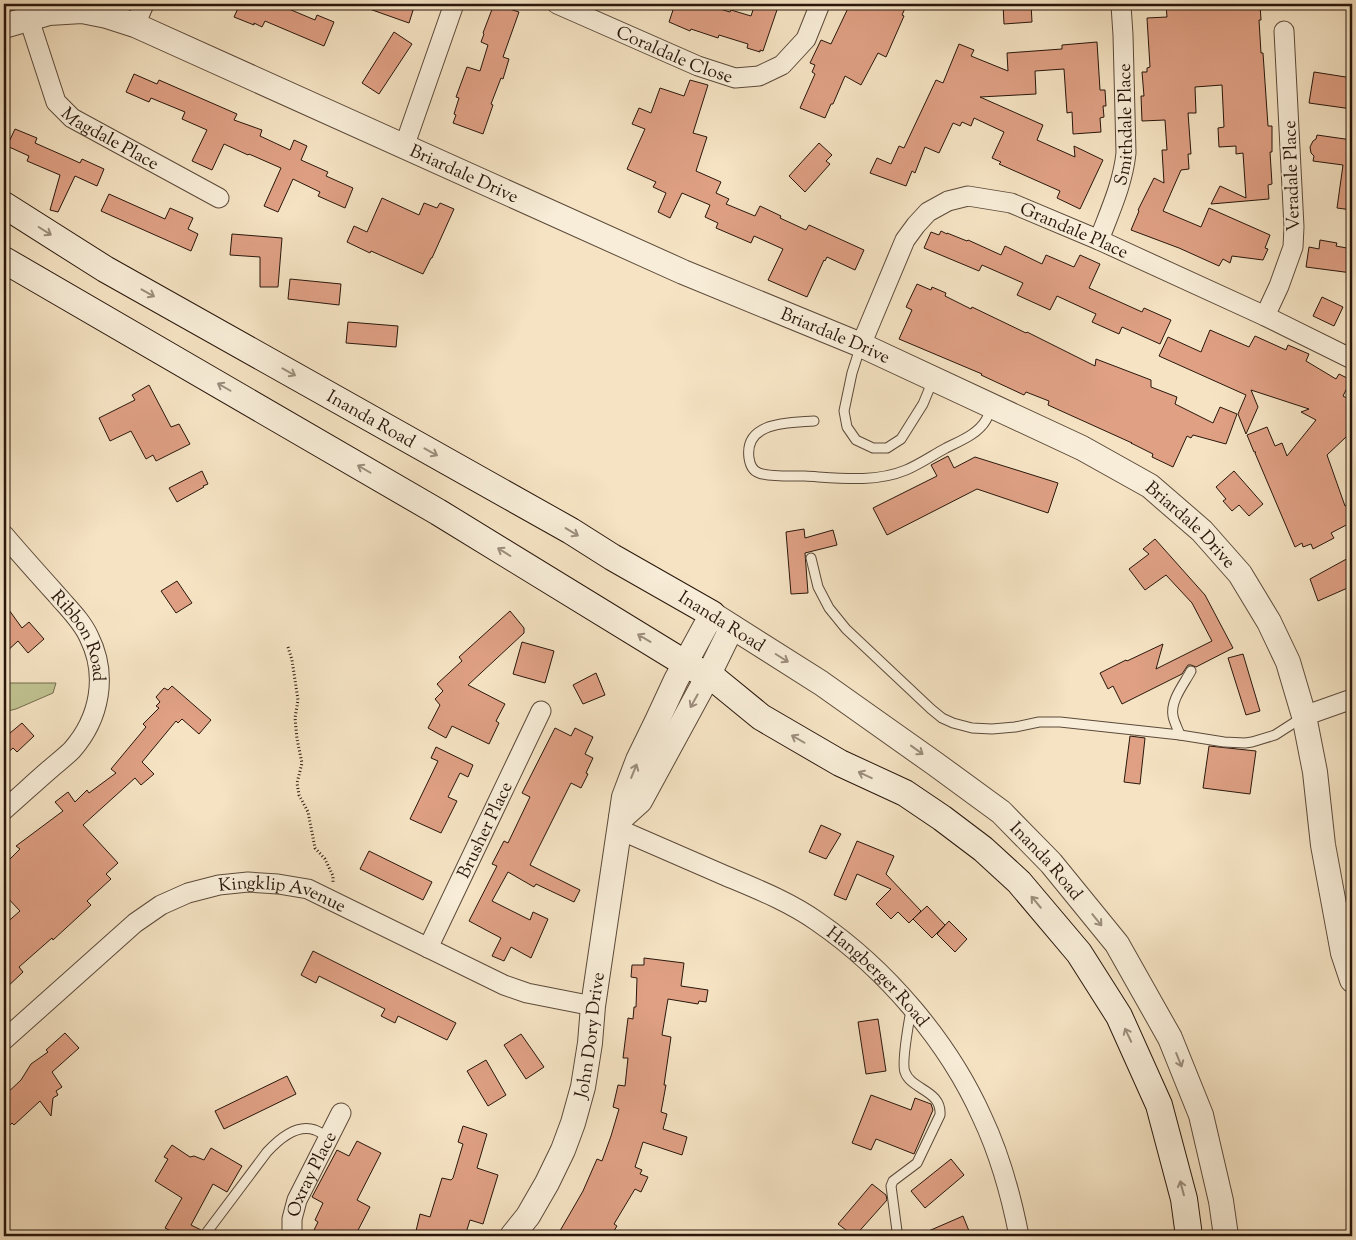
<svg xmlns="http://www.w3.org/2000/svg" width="1356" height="1240" font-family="'Sorts Mill Goudy',serif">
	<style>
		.green { fill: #c0c391; stroke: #746d4e }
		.building { fill: #dfa084; stroke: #29170c }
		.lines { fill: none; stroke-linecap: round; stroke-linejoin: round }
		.service-casing { stroke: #5c4a3a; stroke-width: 11 }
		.minor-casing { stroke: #5c4a3a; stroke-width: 21 }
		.tertiary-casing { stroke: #5c4a3a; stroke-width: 26 }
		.secondary-casing { stroke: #29170c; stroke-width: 28 }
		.path { stroke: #29170c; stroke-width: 3; stroke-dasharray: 1 2.5; stroke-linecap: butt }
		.service { stroke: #f8edd8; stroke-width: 9 }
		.minor { stroke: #f8edd8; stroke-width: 19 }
		.tertiary { stroke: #f8edd8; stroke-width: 24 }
		.secondary { stroke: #f8edd8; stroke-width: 26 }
		.oneway { stroke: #9b8d7c }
		.labels { text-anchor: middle; stroke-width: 4; stroke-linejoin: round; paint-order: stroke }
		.street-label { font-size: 18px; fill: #29170c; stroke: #f8edd8 }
	</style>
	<rect width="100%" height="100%" fill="#f5e3c3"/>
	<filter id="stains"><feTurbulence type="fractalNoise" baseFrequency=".004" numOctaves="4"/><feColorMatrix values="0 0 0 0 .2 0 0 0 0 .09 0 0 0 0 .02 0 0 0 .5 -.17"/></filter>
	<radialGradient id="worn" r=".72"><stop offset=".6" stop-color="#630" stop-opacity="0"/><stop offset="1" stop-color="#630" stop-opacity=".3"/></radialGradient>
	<path class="green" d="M4,683H56L53,693L16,709L4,712Z"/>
	<g class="building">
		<path d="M240,4H277L315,20L317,15L334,22L324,46L265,21L262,27L254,23V25L234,17Z"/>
		<path d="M362,4H415L409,23L361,6Z"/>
		<path d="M494,4L519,12L503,57L509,59L503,79L501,78L491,104L493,105L483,134L453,123L456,115L454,114L459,98L456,97L467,67L480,71L488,45L481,42L484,34L483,33Z"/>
		<path d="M675,4H703L730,12L731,10L751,16L755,4H779L763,51L760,50V52L747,48L748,44L719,35L718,38L691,29L690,31L669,22Z"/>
		<path d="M850,4H907L902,15L904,16L886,57L878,53L861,85L845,76L833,104H831L825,118L800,108L815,74L812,72L815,65L810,63L821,40L831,44Z"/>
		<path d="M1003,4H1031L1032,22L1004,24Z"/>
		<path d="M1166,4H1260L1261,20H1259L1261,53H1263L1268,126H1272V152H1270L1272,184L1268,185L1269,199L1211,204L1220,186L1246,198L1243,153L1236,154V146L1219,147L1218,128L1224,127L1222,85L1195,87L1196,113H1188L1191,154H1188L1189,169L1181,170L1163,211L1201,227L1209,208L1270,235L1265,248L1268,249L1263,260L1232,256L1230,263L1223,259L1219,266L1179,248L1131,230L1139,211L1138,210L1154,178L1164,183L1162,150H1167L1165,120L1142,121L1141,96H1144L1142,72H1147V68L1150,67L1147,18L1167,17Z"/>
		<path d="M394,32L412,44L379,94L362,83Z"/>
		<path d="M1097,42L1100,90H1105L1106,106H1103L1104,117L1100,118L1101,132L1073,134L1072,112L1067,113L1064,69L1035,71L1036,94L980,97L1043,125L1037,140L1075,157L1074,146L1103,160L1080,209L1057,198L1060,191L999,164L1001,162L992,158L1004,132L974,118L971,126L962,122L960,126L953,123L939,153L925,147L915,173L912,171L906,186L870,173L877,158L891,164L899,146L904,148L936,80L943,83L959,44L974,50L971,56L1008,71L1007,53L1062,49V45Z"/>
		<path d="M1314,72L1352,78V109L1309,103Z"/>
		<path d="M134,74L157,84L159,80L237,114L234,120L262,130L260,136L290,150L294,140L307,146L301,160L328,172L326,176L353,188L345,208L318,196L320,192L293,179L278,212L264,206L281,168L249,154L248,155L224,144L212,170L192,161L207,130L182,119L185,112L151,98L149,102L126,92Z"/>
		<path d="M690,80L708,85L693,133L707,137L696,171L721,182L716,193L729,199L726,204L755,216L760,206L781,216L780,218L806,230L809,225L864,250L855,270L827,257L825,261L824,260L807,297L768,280L783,249L754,236L751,243L716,228L718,223L705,217L710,205L682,193L670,218L658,212L666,193L653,187L656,182L627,169L645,129L632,124L639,108L651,113L660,88L684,96Z"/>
		<path d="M15,129L37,138L35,143L69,158L80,163L82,159L104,169L97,186L75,176L58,212L50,210L60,175L27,161L29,156L7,146Z"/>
		<path d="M1317,135L1352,140V210L1337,208L1343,165L1313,161L1314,156L1311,153L1310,147L1313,141L1316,139Z"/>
		<path d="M819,143L832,155L826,161L830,164L805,192L789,176Z"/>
		<path d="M109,194L165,219L170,208L193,218L188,229L198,234L191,251L101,211Z"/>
		<path d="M382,198L419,215L424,203L437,208L440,203L454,209L432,258H431L423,274L371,251L370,253L347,242L354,226L367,232Z"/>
		<path d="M941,231L947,234V233L967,241L968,240L1001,255L1005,246L1042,264L1046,255L1074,267L1080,255L1100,264L1089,288L1142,312L1144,308L1171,320L1160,344L1122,327L1119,334L1092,322L1096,314L1057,296L1050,310L1017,295L1023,283L982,265L979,271L924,248L931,232L939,235Z"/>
		<path d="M232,234L282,238L278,287H260V257L230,255Z"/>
		<path d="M1320,240L1337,243L1336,246L1352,249V273L1306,267L1309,247L1319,249Z"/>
		<path d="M290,279L341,284L339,305L288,299Z"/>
		<path d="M917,284L931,290L932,287L946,293L945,296L971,309L972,307L1026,333L1027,332L1095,366L1096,359L1151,380V387L1177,397L1175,404L1213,423L1220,407L1237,414L1226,444L1193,435L1191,438L1187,436L1173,467L1152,457L1153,454L1131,443H1132L1048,405L1049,401L1026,392L1024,395L981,375L982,374L899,339L912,310L906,307Z"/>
		<path d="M1322,297L1343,307L1334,326L1313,316Z"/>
		<path d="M348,322L398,326L396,347L346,343Z"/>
		<path d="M1210,330L1249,347L1255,336L1286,350L1288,345L1309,354L1306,361L1336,379L1339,374L1351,380L1343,396L1352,401V438L1347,436L1327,455L1345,506L1352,503V522L1331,533L1334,538L1313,549L1311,544L1303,547L1302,543L1295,547L1255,453L1256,452H1254L1247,435L1267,427L1275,446L1282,443L1287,456L1316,420L1301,412L1309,409L1251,390L1258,407L1246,434L1238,414L1246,395L1159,356L1168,337L1201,352Z"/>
		<path d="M149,385L171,427L179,424L190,444L156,461L153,455L146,459L131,431L110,441L99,418L135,400L132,395Z"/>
		<path d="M948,456L954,468L975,457L1058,483L1048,513L977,489L887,535L873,508L937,476L931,465Z"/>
		<path d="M202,471L208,484L203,486L204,487L177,502L169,488Z"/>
		<path d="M1234,471L1263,504L1249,516L1239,505L1232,511L1223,501L1226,499L1216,487Z"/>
		<path d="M804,529L805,538L833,530L837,545L805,553L808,593L791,594L786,532Z"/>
		<path d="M1155,539L1205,595L1233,648L1196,667L1191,665H1188L1182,674L1122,704L1113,686L1108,689L1100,673L1126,660L1127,661L1163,644L1156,669L1212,641L1192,603L1166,575L1145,590L1129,569L1149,554L1143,549Z"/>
		<path d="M1352,556V586L1318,601L1310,579Z"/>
		<path d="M177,581L192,603L176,613L161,591Z"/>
		<path d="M4,603L22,628L29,622L44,639L28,653L18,641L4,654Z"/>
		<path d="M510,611L524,628V633L468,685L505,704L496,721L499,723L489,744L452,726L446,738L428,728L440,705L435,699L443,691L437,684L462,661L459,657Z"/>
		<path d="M522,642L554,651L545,683L513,674Z"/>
		<path d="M1243,654L1260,711L1246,715L1228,658Z"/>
		<path d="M596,673L605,695L583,704L573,685Z"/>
		<path d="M172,686L211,720L199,734L182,719L178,723L176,721L142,762L154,774L141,785L135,778L83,825L118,863L106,874L111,879L87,901L91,905L53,940L52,938L19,967L23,972L4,990V925L20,911L4,894V865L20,849L16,846L63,811L55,802L68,792L75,802L87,790L89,793L116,773L111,769L146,727L143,724L159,708L156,706L160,702L156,697L164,688L168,690Z"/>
		<path d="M22,723L34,736L17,752L13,748L4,756V738Z"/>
		<path d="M555,728L571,736L575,728L593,737L585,754L593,758L586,773L588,774L581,788L571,783L530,865L580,890L574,902L536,884L534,887L508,872L492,901L530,920L533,912L548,919L531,958L511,947L504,961L492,956L501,938L469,921L497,866L492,864L504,841L508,843L530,797L522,793Z"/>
		<path d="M1130,736L1145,738L1140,784L1124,782Z"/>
		<path d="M1209,746L1256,751L1250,794L1203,788Z"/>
		<path d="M436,747L473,765L468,777L460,773L448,797L457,801L441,833L410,819L438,761L431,758Z"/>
		<path d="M821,825L841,834L826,859L809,852Z"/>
		<path d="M857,841L894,856L886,874L921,911L909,923L898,912L891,919L876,904L891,889L857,874L846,900L834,895Z"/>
		<path d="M369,851L432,882L423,900L360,869Z"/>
		<path d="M927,906L945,925L932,938L913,919Z"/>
		<path d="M949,921L967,939L955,952L937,934Z"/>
		<path d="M313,951L456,1023L447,1040L398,1016L395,1023L381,1016L385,1009L319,976L316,983L301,975Z"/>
		<path d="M644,958L684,963L681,986L708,990L706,1002L699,1001L698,1004L668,999L662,1035L671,1037L664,1085H666L661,1112L667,1114L663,1129L687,1137L682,1155L643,1142L635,1167L642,1170L640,1174L648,1177L641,1192L635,1189L614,1224L617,1226L611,1236H557L583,1191L597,1159L602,1161L611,1136L619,1109L613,1107L618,1085L625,1086L628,1058H623L628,1018L633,1019L634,1007H636L637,978L631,977L632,965H644Z"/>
		<path d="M878,1019L886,1071L866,1074L858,1022Z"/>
		<path d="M65,1033L79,1048L52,1072L62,1087L56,1091L58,1095L53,1098L51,1116L40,1101L14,1125L12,1123L4,1131V1096L21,1080L31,1064L48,1052L46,1050Z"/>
		<path d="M521,1034L544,1067L526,1079L504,1045Z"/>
		<path d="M486,1060L506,1095L488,1106L467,1071Z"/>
		<path d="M287,1076L296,1094L224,1129L215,1111Z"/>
		<path d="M871,1095L911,1110L915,1098L931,1104L933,1110L914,1154L876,1139L871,1150L852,1143Z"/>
		<path d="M463,1126L487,1134L477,1168L498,1175L483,1224L470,1220L465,1236H459L444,1232L443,1236H433L416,1231L420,1214L430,1217L442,1178L451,1180L453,1178L463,1144L458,1142Z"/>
		<path d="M357,1141L381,1153L357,1200L370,1207L355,1236H311L318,1222L315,1220L323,1203L312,1197L337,1150L349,1156Z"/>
		<path d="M172,1145L190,1157L194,1156L204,1160L211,1148L242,1166L227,1192L213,1184L191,1225L201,1230L198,1236H181L165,1228L182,1198L155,1181L168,1159L164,1157Z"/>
		<path d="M951,1159L964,1175L925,1208L911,1191Z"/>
		<path d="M872,1184L886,1195L887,1200L855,1236H854L838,1224Z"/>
		<path d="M963,1216L971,1236H917L947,1223Z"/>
	</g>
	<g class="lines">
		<g class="service-casing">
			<g id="service">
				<path d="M861,345L852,373L844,411L847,427L856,440L873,448H887L901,439L923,404L933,380"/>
				<path d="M814,421C790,423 744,421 749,458C750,465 753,471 759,473C770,477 792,476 805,476C838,478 875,483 906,470C920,464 933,455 946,448C960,441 978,434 986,420C988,416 990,411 992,406"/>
				<path d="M811,558L818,587L829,608L846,629L931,709L942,718L953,723L972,728L992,729L1015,727L1039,722H1060L1180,735L1224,742L1245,743L1252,742L1275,735L1303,717"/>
				<path d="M1180,735C1178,729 1174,722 1173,716C1170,701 1184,684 1191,671"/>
				<path d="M897,1231L891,1186L893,1181L917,1163L940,1115C942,1090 911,1090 905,1072C901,1063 909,1022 911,1010"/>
				<path d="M204,1236L267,1152C278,1140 296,1123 315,1130C320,1132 324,1135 329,1137"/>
			</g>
		</g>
		<g class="minor-casing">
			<g id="minor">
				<path id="s1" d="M24,4L56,102L72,118L219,198"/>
				<path id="s2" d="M557,4L698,66L735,78L759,76L782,65L806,39L820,4"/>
				<path d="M135,25L144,4"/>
				<path d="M404,147L454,4"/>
				<path id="s3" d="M1099,240C1110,211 1123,183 1126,153L1123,35L1121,5"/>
				<path d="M1265,316L1279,286L1293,247L1294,227L1284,31"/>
				<path id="s4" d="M861,345L905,240L916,225L928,212L948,201L968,196L1011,203L1099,240L1265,316L1352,359"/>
				<path id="s5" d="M4,535C21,555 39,575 57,595C68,608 82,621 89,637C108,675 100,718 72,750C65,757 57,763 49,770C34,783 19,797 4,810"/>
				<path d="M1304,716L1352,699"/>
				<path id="s6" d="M618,829C654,845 690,860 726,876C757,889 790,902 818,922C886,969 948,1041 982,1117C1000,1155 1011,1195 1019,1236"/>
				<path id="s7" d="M428,948L541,711"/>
				<path id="s8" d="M4,1040L135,923L161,905L188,893L219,885L248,882L278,884L308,889L504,985L527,993L593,1006"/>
				<path id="s9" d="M292,1236V1219L297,1200L341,1113"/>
			</g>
		</g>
		<g class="tertiary-casing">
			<g id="tertiary">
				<path id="s10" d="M4,26L49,13L82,11L107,16L135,25L683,272L861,345L1082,448L1150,486L1202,531L1240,574L1269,622L1288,662L1304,716L1315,772L1323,845L1343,953L1352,980"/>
				<path d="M621,818L640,801L708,676L732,627"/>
				<path id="s11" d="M512,1236L528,1216L547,1183L563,1150L573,1123L583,1087L590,1043L593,1006L624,797L638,760L657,721L676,680L712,614L821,683L934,763L1001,812L1051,863L1117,944L1170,1038L1201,1115L1221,1201L1226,1236"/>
			</g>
		</g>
		<g class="secondary-casing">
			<g id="secondary">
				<path id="s12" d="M4,205L105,269L571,531L612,557L712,614"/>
				<path d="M4,260L438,512L686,664L717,681L761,717L840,763L905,793L942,818L983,849L1019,882L1079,953L1119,1016L1159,1105L1184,1199L1189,1236"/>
			</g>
		</g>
		<path class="path" d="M288,647L292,660L298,700L295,718L297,739L302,763L297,783L299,795L308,812L315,848L325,859L333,876V882"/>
		<use href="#service" class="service"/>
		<use href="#minor" class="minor"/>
		<use href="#tertiary" class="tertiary"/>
		<use href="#secondary" class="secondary"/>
	</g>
	<defs><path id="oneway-shaft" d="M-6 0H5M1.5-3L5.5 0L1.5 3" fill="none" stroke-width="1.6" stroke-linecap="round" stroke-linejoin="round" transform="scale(1.25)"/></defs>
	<g class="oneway">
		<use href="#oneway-shaft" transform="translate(45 231) rotate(32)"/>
		<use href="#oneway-shaft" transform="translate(148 293) rotate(29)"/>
		<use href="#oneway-shaft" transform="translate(289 372) rotate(29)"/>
		<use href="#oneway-shaft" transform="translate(224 387) rotate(-150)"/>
		<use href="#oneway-shaft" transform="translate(431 452) rotate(29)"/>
		<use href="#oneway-shaft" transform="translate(364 469) rotate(-150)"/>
		<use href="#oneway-shaft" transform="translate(572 532) rotate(31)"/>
		<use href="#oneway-shaft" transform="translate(504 552) rotate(-148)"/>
		<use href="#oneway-shaft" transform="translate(644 638) rotate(-149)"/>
		<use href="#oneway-shaft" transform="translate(782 658) rotate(32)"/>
		<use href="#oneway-shaft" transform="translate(694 701) rotate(119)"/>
		<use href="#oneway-shaft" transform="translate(798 739) rotate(-150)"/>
		<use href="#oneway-shaft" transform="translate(917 750) rotate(36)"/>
		<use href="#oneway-shaft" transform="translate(634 771) rotate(-68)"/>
		<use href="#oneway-shaft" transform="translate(865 775) rotate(-155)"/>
		<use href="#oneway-shaft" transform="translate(1036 902) rotate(-130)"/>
		<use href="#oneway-shaft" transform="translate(1097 920) rotate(51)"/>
		<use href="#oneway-shaft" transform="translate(1128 1035) rotate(-115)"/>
		<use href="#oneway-shaft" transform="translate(1179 1060) rotate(68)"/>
		<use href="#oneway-shaft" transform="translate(1182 1188) rotate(-105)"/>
	</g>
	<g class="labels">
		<g class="street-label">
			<text dy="6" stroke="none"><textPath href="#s2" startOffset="128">Coraldale Close</textPath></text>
			<text dy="6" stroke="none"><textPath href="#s3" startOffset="120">Smithdale Place</textPath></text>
			<text dy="6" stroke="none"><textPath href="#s1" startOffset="169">Magdale Place</textPath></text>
			<text dy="6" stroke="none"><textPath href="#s10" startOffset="496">Briardale Drive</textPath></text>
			<text transform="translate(1291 176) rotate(-92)" y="6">Veradale Place</text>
			<text dy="6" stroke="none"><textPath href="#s4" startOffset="306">Grandale Place</textPath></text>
			<text dy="6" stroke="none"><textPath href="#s10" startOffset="901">Briardale Drive</textPath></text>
			<text dy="6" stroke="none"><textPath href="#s12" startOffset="425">Inanda Road</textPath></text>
			<text dy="6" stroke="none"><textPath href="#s10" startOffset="1306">Briardale Drive</textPath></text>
			<text transform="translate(722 621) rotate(32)" y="6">Inanda Road</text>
			<text dy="6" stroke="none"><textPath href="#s5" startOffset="128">Ribbon Road</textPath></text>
			<text dy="6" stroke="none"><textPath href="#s7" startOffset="131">Brusher Place</textPath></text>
			<text dy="6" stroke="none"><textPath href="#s11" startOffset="1080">Inanda Road</textPath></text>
			<text dy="6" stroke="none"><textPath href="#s8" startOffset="334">Kingklip Avenue</textPath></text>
			<text dy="6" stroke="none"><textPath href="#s6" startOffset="302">Hangberger Road</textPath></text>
			<text dy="6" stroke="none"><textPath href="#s11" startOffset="219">John Dory Drive</textPath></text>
			<text dy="6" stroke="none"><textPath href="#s9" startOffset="66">Oxray Place</textPath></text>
		</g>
	</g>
	<rect width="1356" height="1240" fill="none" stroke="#f5e3c3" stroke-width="20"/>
	<rect x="5" y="5" width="1346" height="1230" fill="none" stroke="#29170c" stroke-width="2.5"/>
	<rect x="10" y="10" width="1336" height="1220" fill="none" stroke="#29170c"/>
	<rect width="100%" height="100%" filter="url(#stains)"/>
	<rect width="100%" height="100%" fill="url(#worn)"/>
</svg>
